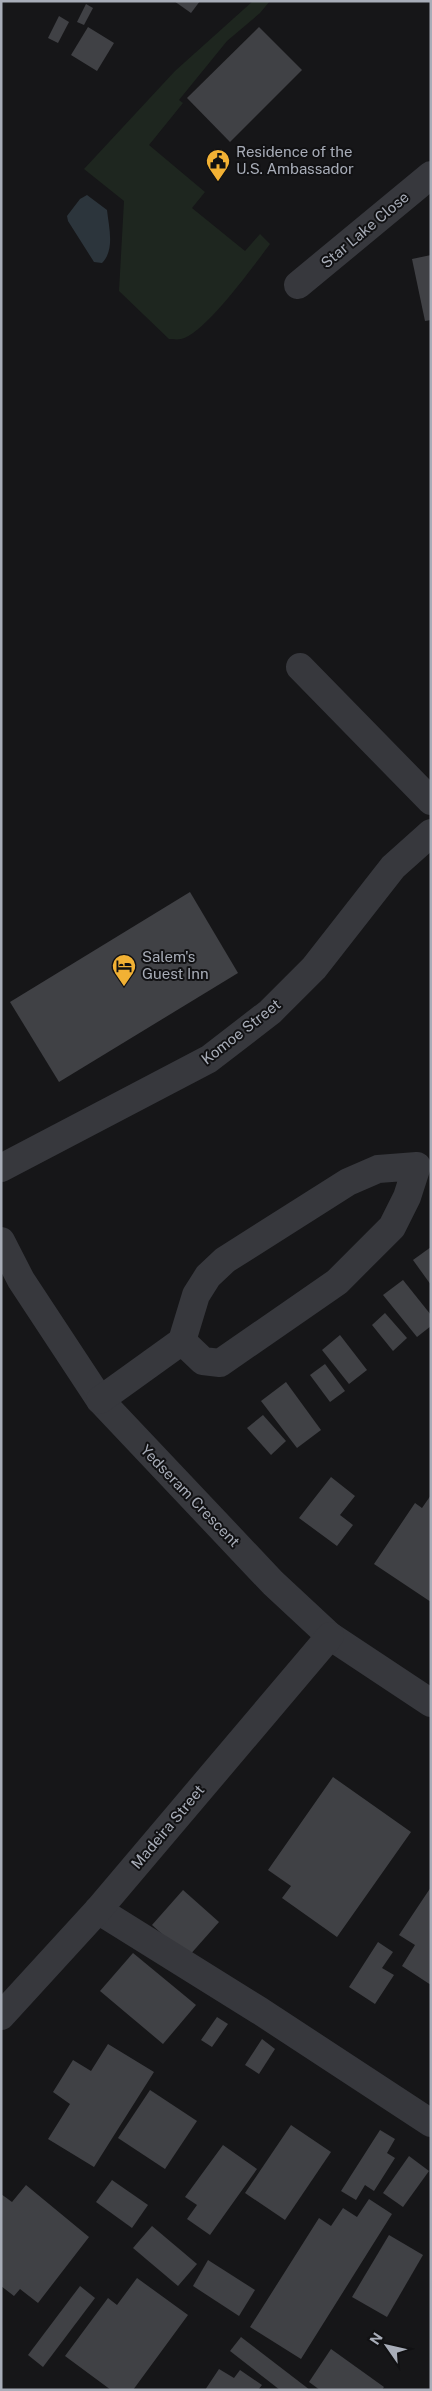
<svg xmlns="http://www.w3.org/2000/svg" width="432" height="2391" font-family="'Public Sans',sans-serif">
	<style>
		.green { fill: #1e261f }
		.water { fill: #2c353c }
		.building { fill: #404145 }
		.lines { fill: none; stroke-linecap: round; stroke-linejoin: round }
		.minor { stroke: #37383d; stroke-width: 28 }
		.labels { text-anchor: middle; stroke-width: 4; stroke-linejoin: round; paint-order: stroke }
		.poi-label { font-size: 15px; fill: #a8adb8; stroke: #111113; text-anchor: start }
		.street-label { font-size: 15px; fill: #a8adb8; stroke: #111113 }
	</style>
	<rect width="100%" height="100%" fill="#161618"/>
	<path class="green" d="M253,1H270L260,13L227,41L179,100L183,103L149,145L205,192L192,208L245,251L260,234L270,244C255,264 204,335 181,339C177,340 172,339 169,339L119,291L124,201L84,169L175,71Z"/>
	<path class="water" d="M87,195L107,210C109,228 115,250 102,263L94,262L68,221L67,216L80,199Z"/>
	<g class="building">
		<path d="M174,1H200L191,13Z"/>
		<path d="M86,4L93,8L84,25L77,22Z"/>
		<path d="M59,16L69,22L58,43L48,38Z"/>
		<path d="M88,27L114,43L97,71L71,55Z"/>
		<path d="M259,27L302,70L230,142L187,98Z"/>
		<path d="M431,255V320L425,321L412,259Z"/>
		<path d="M190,892L238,973L59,1082L10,1002Z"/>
		<path d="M431,1247V1285L413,1260Z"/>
		<path d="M403,1280L431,1315V1326L417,1337L383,1295Z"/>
		<path d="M385,1313L407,1338L393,1351L372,1325Z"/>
		<path d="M340,1335L367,1370L349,1384L322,1350Z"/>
		<path d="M325,1364L345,1391L330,1402L310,1375Z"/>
		<path d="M286,1382L321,1430L297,1448L261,1401Z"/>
		<path d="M263,1415L286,1441L271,1455L247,1428Z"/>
		<path d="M331,1477L355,1496L340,1515L353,1525L337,1546L299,1518Z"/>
		<path d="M431,1495V1602L374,1564L415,1503L422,1508Z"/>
		<path d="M333,1777L411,1832L337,1937L282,1898L291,1886L268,1870Z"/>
		<path d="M431,1887V1985L402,1966L415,1945L399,1935Z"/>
		<path d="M183,1890L219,1922L188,1957L152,1925Z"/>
		<path d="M378,1942L393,1952L382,1968L394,1975L375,2004L349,1987Z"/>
		<path d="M133,1953L196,2005L163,2044L100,1991Z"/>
		<path d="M217,2017L228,2024L212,2047L201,2040Z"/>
		<path d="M262,2039L275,2049L259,2074L245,2065Z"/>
		<path d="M108,2044L154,2072L94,2167L48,2139L70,2104L53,2092L73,2060L91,2071Z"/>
		<path d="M150,2090L197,2121L165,2169L118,2138Z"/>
		<path d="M291,2125L331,2152L285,2220L245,2193Z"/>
		<path d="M380,2130L395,2139L387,2153L395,2158L374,2191L365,2185L356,2200L341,2191Z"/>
		<path d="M223,2145L257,2169L210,2235L187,2219L197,2205L185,2197Z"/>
		<path d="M409,2156L429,2171L403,2207L383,2193Z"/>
		<path d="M112,2180L148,2205L132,2228L96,2202Z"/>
		<path d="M26,2185L89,2237L38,2303L20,2289L14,2296L1,2286V2194L12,2202Z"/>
		<path d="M369,2199L392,2214L301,2359L250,2327L319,2218L331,2226L343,2208L357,2217Z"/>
		<path d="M152,2226L197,2264L178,2286L133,2248Z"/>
		<path d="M389,2235L423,2255L387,2317L352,2297Z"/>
		<path d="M208,2260L255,2290L239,2316L193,2286Z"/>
		<path d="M137,2278L188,2315L133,2390H111L65,2356L108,2298L117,2305Z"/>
		<path d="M80,2286L95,2298L43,2367L28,2355Z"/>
		<path d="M241,2337L310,2390H280L230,2351Z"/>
		<path d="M331,2349L384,2387L382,2390H320L309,2382Z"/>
		<path d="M219,2369L234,2378L240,2370L262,2385L258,2390H205Z"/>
	</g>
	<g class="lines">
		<g class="minor">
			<path d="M298,285L431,175"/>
			<path d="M300,667L431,801"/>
			<path d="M1,1168L209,1059L270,1012L314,968L393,867L431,833"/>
			<path d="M1,1241L21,1280L100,1400L273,1583L330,1636L431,1703"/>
			<path d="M100,1400L182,1341L196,1295L208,1276L225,1260L348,1182L378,1169L417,1166L407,1197L392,1227L337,1282L220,1363L203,1361L182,1341"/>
			<path d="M98,1910L260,2011L431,2123"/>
			<path d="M1,2016L98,1910L330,1636"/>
		</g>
	</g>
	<defs>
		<g id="civic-pin" transform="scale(1.25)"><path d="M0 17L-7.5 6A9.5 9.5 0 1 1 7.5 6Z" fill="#f2b134" stroke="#111113"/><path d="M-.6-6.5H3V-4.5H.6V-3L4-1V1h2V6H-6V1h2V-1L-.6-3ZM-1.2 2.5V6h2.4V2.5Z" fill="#111"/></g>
		<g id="hotel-pin" transform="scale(1.25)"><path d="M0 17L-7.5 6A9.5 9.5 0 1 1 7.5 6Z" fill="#f2b134" stroke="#111113"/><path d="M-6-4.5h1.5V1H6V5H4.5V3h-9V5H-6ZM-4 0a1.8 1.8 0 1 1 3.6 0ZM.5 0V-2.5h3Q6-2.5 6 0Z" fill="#111"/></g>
	</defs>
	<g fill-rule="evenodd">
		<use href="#civic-pin" x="218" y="161"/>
		<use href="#hotel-pin" x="124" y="966"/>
	</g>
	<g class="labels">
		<g class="poi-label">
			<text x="236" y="157">Residence of the<tspan x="236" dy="17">U.S. Ambassador</tspan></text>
			<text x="142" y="962">Salem's<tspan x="142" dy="17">Guest Inn</tspan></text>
		</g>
		<g class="street-label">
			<text transform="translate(365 230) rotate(-40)" y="5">Star Lake Close</text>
			<text transform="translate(241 1032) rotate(-38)" y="5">Komoe Street</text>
			<text transform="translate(190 1496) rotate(46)" y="5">Yedseram Crescent</text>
			<text transform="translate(168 1827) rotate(-50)" y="5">Madeira Street</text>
		</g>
	</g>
	<rect width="432" height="2391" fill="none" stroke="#a8adb8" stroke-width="5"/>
	<g transform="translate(387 2346) rotate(304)" stroke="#111113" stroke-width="4" paint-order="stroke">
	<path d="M0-4L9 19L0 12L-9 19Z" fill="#a8adb8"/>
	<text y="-8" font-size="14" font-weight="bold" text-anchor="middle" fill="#a8adb8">N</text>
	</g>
</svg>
